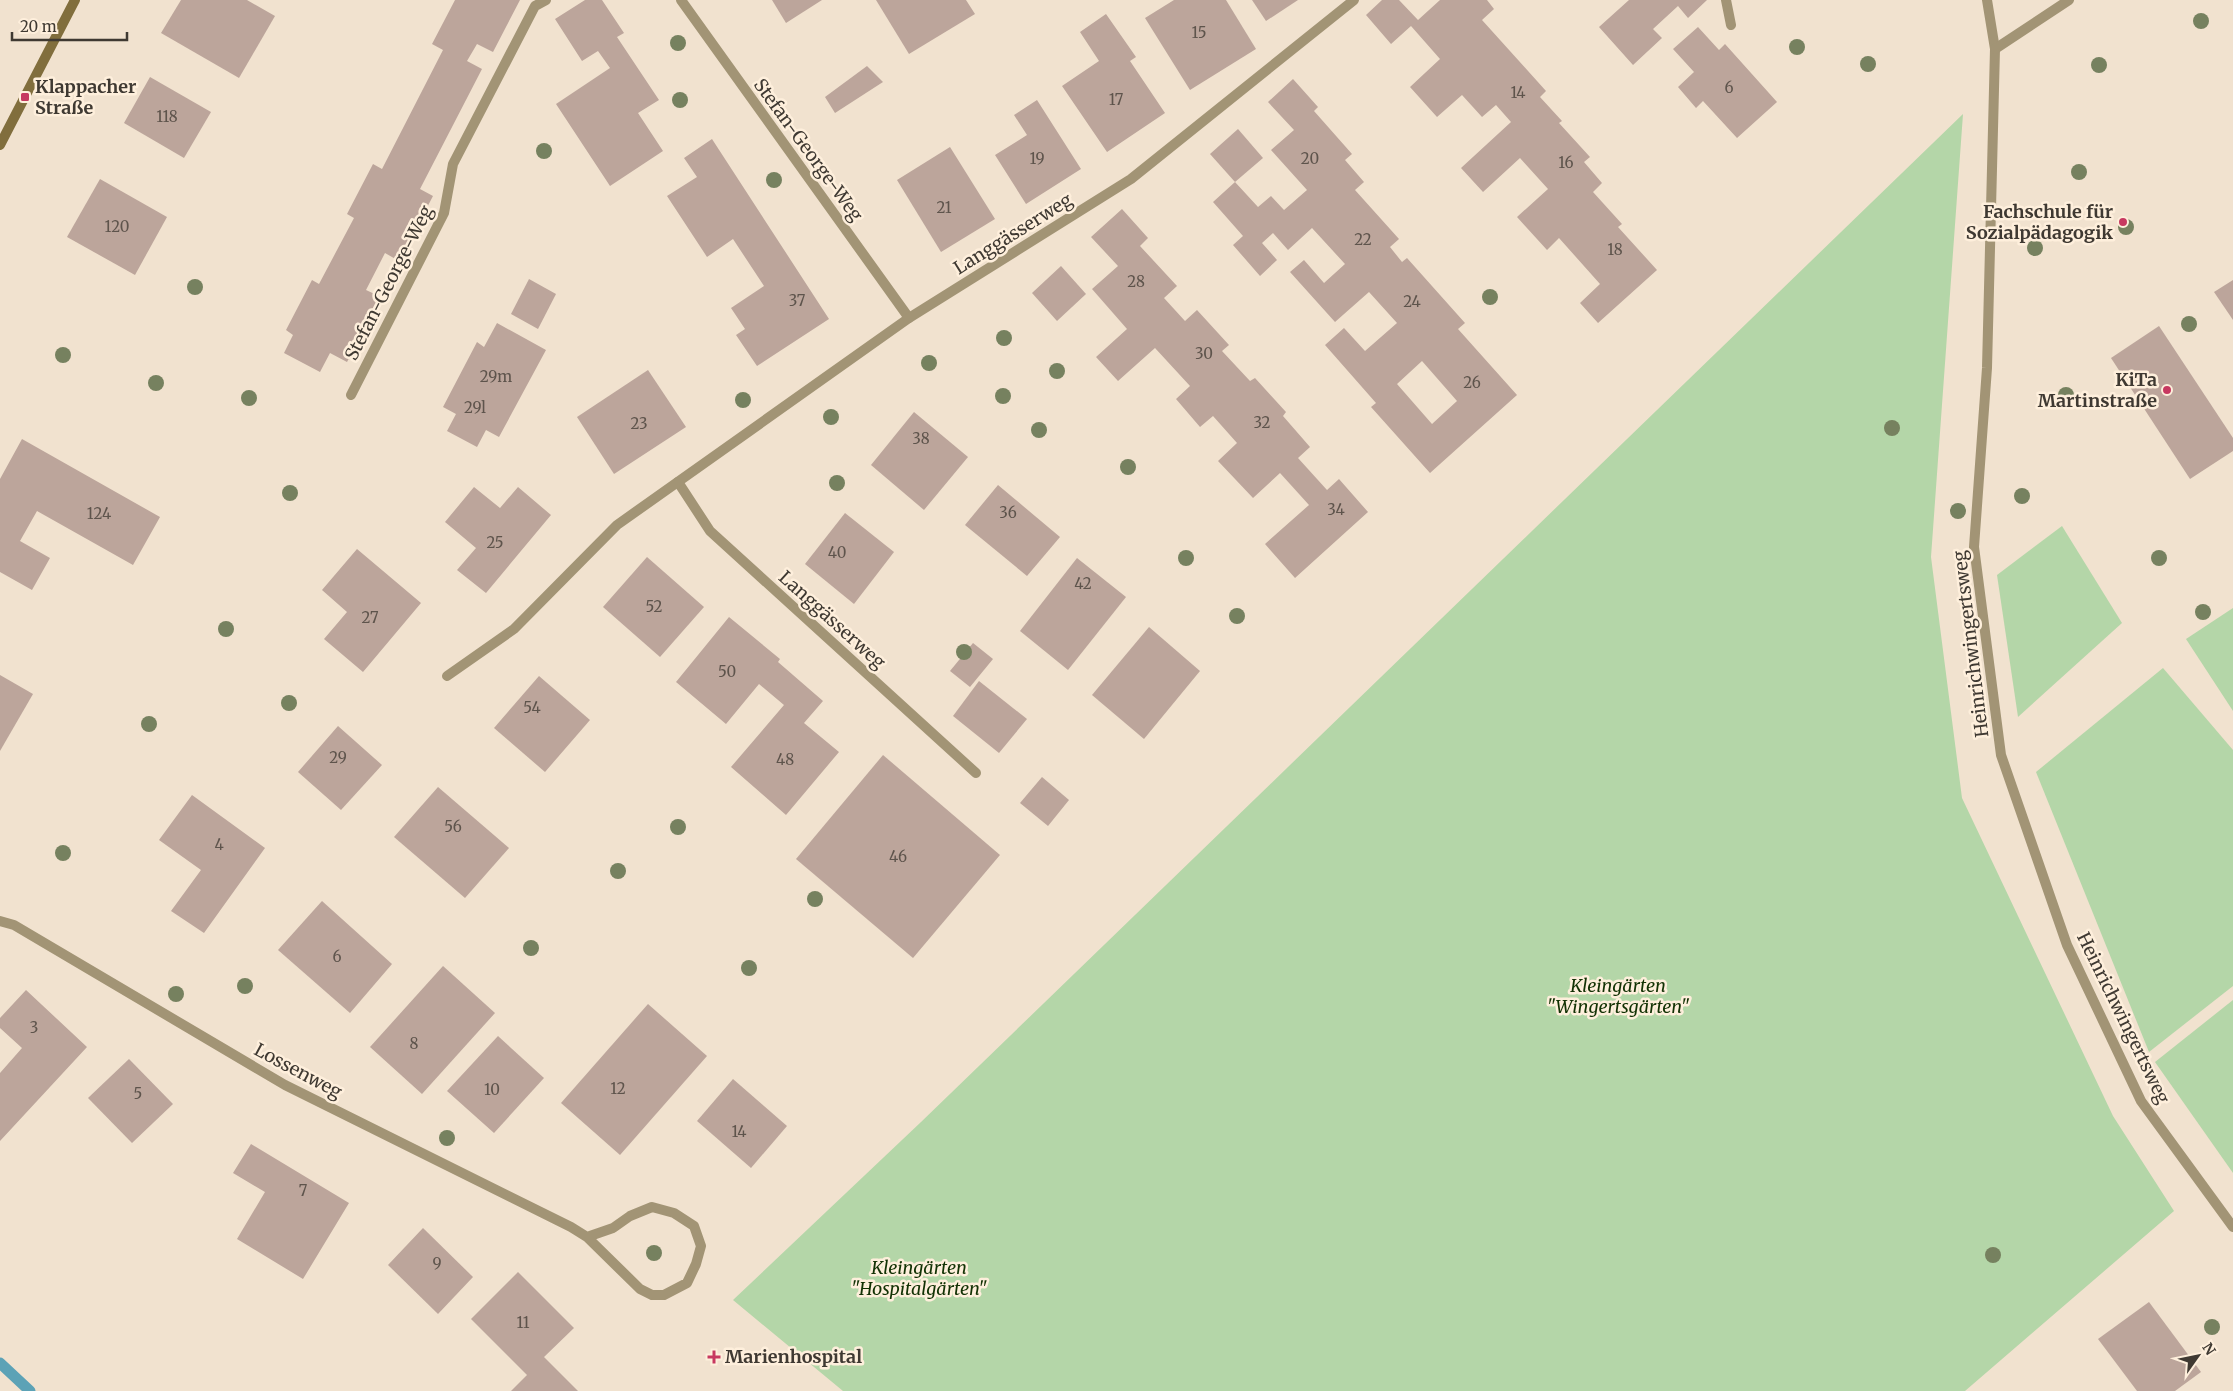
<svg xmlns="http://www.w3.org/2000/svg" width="2233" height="1391" font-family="Merriweather,serif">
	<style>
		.green { fill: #b4d6a8 }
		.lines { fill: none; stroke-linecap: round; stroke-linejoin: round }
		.stream { stroke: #5ca2b6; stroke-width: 11 }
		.building { fill: #bca59b; fill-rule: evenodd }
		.lane { stroke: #a29475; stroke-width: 10 }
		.street { stroke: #a29475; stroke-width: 10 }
		.secondary { stroke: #816e3d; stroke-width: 10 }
		.tree { fill: #76815f }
		.poi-dot { fill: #c73860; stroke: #feefdc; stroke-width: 2 }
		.labels { text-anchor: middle; stroke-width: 5; stroke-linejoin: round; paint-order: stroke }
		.number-label { font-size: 15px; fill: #5e544c }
		.poi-label { font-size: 18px; font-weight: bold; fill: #3f3932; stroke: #feefdc; text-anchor: start }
		.street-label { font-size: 18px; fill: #3f3932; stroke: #feefdc }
		.park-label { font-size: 18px; font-style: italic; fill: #123204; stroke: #feefdc }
	</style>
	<rect width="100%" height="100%" fill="#f1e2cf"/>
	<g class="green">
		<path d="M1963,114L1931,557L1962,798L2113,1116L2174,1211L1965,1391H843L733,1300L921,1122Z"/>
		<path d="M2062,526L2122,623L2018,717L1997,575Z"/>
		<path d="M2233,608V711L2186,639Z"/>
		<path d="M2163,668L2233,750V986L2149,1052L2036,772Z"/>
		<path d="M2233,1000V1173L2155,1062Z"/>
	</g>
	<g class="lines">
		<path class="stream" d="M0,1363L30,1391"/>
	</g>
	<g class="building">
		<path d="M181,0H247L275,16L239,78L161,33Z"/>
		<path d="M455,0H520L493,52L477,44L467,61L482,69L420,189L433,196L399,261L385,253L366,290L381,297L347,362L330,353L320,372L284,353L293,335L286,330L312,280L319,284L354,218L347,214L373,164L382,169L443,50L432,44Z"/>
		<path d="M585,0H602L624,33L617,37L659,100L638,113L663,151L610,186L556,104L610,68L598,51L582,61L555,19Z"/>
		<path d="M772,0H822L786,23Z"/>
		<path d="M876,0H966L975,14L909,54Z"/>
		<path d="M1174,0H1226L1256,49L1190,90L1145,18Z"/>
		<path d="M1252,0H1298L1266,21Z"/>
		<path d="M1382,0H1399L1418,20L1440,0H1487L1494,9L1482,20L1546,91L1540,97L1562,121L1559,123L1590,157L1584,162L1602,183L1593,192L1622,224L1618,227L1657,270L1598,323L1580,303L1600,284L1559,238L1547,250L1517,217L1548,189L1520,158L1483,192L1461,168L1511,122L1496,105L1482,117L1462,95L1437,117L1410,87L1440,59L1411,26L1391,44L1366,15Z"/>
		<path d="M1629,0H1707L1688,18L1678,6L1653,29L1662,38L1633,65L1599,27Z"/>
		<path d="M1106,14L1136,57L1130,61L1165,113L1107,152L1062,86L1099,61L1080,32Z"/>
		<path d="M1698,27L1719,50L1725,44L1777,102L1737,138L1703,101L1696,108L1678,87L1694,72L1673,49Z"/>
		<path d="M867,66L883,82L835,113L825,97Z"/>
		<path d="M150,77L211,112L184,158L124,123Z"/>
		<path d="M1293,79L1318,107L1314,111L1352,154L1345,160L1364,182L1355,190L1399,239L1390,247L1402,262L1407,258L1465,323L1458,329L1517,395L1430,473L1371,407L1376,403L1325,345L1344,328L1365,351L1397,323L1369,292L1335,322L1290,272L1304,260L1324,283L1345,264L1312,228L1288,250L1273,233L1262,243L1277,260L1260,276L1233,245L1243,236L1213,202L1235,182L1258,207L1271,196L1284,210L1307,190L1271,150L1294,130L1268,102ZM1422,361L1457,401L1432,424L1397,384Z"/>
		<path d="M1037,100L1081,169L1026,204L995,155L1027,135L1014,115Z"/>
		<path d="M1238,129L1263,158L1235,182L1210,154Z"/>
		<path d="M712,139L829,319L757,366L736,335L745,329L731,308L764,286L733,239L707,257L667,196L697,177L684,158Z"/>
		<path d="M950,147L995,219L941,252L897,180Z"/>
		<path d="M100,179L167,217L135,275L67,237Z"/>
		<path d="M1122,209L1148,238L1140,246L1177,286L1164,298L1185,321L1197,310L1229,345L1222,351L1250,381L1255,378L1286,412L1283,416L1310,447L1298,458L1327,490L1339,479L1368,512L1295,578L1265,544L1309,505L1280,473L1253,498L1218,461L1237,443L1213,416L1200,427L1176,399L1190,386L1155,348L1118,381L1096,357L1127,329L1092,289L1118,266L1091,237Z"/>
		<path d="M1061,266L1086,294L1057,321L1032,293Z"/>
		<path d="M529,279L556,294L538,329L511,314Z"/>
		<path d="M2233,280V320L2214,292Z"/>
		<path d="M497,323L546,350L499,437L486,430L477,447L447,431L456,414L443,407L477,342L484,347Z"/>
		<path d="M2159,326L2233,438V451L2190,479L2111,358Z"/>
		<path d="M648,370L686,427L614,474L577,417Z"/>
		<path d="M914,412L968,457L924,510L871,465Z"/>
		<path d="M22,439L160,517L133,565L37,511L20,541L50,558L32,590L0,572V479Z"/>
		<path d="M998,485L1060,537L1027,576L965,525Z"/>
		<path d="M474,487L500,508L518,487L551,515L486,593L457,570L476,548L445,522Z"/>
		<path d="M845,513L894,552L854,604L805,564Z"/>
		<path d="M357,549L421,603L363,672L324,639L347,612L322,590Z"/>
		<path d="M647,557L704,607L660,657L603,607Z"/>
		<path d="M1077,558L1126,597L1068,670L1020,631Z"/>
		<path d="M729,617L780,659L778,662L823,701L804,723L839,752L786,815L731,767L784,705L759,684L726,724L676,682Z"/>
		<path d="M1149,627L1200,671L1144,739L1092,695Z"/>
		<path d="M973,643L993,659L970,687L950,671Z"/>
		<path d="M0,675L33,694L0,751Z"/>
		<path d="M539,676L590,720L545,772L494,728Z"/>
		<path d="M979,681L1027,719L999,753L953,716Z"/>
		<path d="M338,726L382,765L341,810L298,772Z"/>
		<path d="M883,755L1000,855L913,958L796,859Z"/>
		<path d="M1042,777L1069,800L1048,826L1020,803Z"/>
		<path d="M438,787L509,848L465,898L394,837Z"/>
		<path d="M192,795L265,848L204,933L171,911L201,870L159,840Z"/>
		<path d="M322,901L392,964L350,1013L278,950Z"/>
		<path d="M443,966L495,1013L422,1094L370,1047Z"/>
		<path d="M26,990L87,1047L0,1141V1073L22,1048L0,1028V1018Z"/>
		<path d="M648,1004L707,1056L620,1155L561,1103Z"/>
		<path d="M498,1036L544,1078L494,1133L447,1091Z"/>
		<path d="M129,1059L173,1104L132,1143L88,1098Z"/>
		<path d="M733,1079L787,1126L751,1168L697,1121Z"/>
		<path d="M251,1144L349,1203L303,1279L237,1239L265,1192L233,1173Z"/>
		<path d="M423,1228L473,1277L438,1314L388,1265Z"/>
		<path d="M518,1272L574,1328L544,1357L578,1391H511L527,1375L471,1319Z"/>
		<path d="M2149,1302L2201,1372L2175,1391H2137L2098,1339Z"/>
	</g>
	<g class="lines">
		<path class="lane" d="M1726,0L1731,25"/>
		<g class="street">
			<path d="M681,0L909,318"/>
			<path d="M1987,0L1995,49L1987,368L1974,547L2001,755L2067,945L2141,1101L2233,1227"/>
			<path d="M1995,49L2069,0"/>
			<path d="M351,395L444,213L453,164L535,6L546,0"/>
			<path d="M678,482L710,531L976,773"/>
			<path d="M447,676L514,629L617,525L909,318L1131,179L1354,0"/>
			<path d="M0,921L14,925L285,1085L571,1227L587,1237L640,1289L652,1295H664L687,1283L696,1264L701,1246L694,1226L674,1213L652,1207L630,1216L613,1228L587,1237"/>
		</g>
		<path class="secondary" d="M0,145L75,0"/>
	</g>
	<g class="tree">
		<circle cx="2201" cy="21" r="8"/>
		<circle cx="678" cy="43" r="8"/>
		<circle cx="1797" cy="47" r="8"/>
		<circle cx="1868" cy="64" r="8"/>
		<circle cx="2099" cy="65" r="8"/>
		<circle cx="680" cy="100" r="8"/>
		<circle cx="544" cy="151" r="8"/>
		<circle cx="2079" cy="172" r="8"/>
		<circle cx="774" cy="180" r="8"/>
		<circle cx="2126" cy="227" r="8"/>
		<circle cx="2035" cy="248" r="8"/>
		<circle cx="195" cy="287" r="8"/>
		<circle cx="1490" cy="297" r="8"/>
		<circle cx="2189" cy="324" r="8"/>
		<circle cx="1004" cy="338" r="8"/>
		<circle cx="63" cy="355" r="8"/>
		<circle cx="929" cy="363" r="8"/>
		<circle cx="1057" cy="371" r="8"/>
		<circle cx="156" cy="383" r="8"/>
		<circle cx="2066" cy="395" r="8"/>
		<circle cx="1003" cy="396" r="8"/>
		<circle cx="249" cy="398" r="8"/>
		<circle cx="743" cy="400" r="8"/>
		<circle cx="831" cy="417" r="8"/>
		<circle cx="1892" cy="428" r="8"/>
		<circle cx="1039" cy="430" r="8"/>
		<circle cx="1128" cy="467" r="8"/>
		<circle cx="837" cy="483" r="8"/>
		<circle cx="290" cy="493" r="8"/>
		<circle cx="2022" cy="496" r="8"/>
		<circle cx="1958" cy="511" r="8"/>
		<circle cx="1186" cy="558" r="8"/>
		<circle cx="2159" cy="558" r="8"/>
		<circle cx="2203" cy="612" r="8"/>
		<circle cx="1237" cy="616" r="8"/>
		<circle cx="226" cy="629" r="8"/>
		<circle cx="964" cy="652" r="8"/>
		<circle cx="289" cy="703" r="8"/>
		<circle cx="149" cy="724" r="8"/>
		<circle cx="678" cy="827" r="8"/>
		<circle cx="63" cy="853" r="8"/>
		<circle cx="618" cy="871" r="8"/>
		<circle cx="815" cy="899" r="8"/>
		<circle cx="531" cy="948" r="8"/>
		<circle cx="749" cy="968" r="8"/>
		<circle cx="245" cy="986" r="8"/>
		<circle cx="176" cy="994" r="8"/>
		<circle cx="447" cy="1138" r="8"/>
		<circle cx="654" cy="1253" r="8"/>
		<circle cx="1993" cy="1255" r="8"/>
		<circle cx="2212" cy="1327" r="8"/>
	</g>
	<g class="poi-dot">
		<rect x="20" y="92" width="10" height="10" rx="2.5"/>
		<circle cx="2123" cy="222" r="5"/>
		<circle cx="2167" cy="390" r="5"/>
		<path d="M711.5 1349.5h5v5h5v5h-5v5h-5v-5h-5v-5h5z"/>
	</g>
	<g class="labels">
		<g class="number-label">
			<text x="1199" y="38">15</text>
			<text x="1729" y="93">6</text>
			<text x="1518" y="98">14</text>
			<text x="1116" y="105">17</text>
			<text x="167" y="122">118</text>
			<text x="1037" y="164">19</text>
			<text x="1310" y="164">20</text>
			<text x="1566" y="168">16</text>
			<text x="944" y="213">21</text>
			<text x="117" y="232">120</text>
			<text x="1363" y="245">22</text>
			<text x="1615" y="255">18</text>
			<text x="1136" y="287">28</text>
			<text x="797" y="306">37</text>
			<text x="1412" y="307">24</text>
			<text x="1204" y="359">30</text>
			<text x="496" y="382">29m</text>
			<text x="1472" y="388">26</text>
			<text x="475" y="413">29l</text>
			<text x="1262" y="428">32</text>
			<text x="639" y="429">23</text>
			<text x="921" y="444">38</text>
			<text x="1336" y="515">34</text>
			<text x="1008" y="518">36</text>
			<text x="99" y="519">124</text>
			<text x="495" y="548">25</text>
			<text x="837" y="558">40</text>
			<text x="1083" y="589">42</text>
			<text x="654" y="612">52</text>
			<text x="370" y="623">27</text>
			<text x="727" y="677">50</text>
			<text x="532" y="713">54</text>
			<text x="338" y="763">29</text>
			<text x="785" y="765">48</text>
			<text x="453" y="832">56</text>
			<text x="219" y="850">4</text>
			<text x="898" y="862">46</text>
			<text x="337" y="962">6</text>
			<text x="34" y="1033">3</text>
			<text x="414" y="1049">8</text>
			<text x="618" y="1094">12</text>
			<text x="492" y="1095">10</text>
			<text x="138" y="1099">5</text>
			<text x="739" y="1137">14</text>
			<text x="303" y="1196">7</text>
			<text x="437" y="1269">9</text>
			<text x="523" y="1328">11</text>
		</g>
		<g class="poi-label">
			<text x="35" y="93">Klappacher<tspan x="35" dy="21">Straße</tspan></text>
			<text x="2113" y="218" text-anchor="end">Fachschule für<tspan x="2113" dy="21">Sozialpädagogik</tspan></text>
			<text x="2157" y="386" text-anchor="end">KiTa<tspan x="2157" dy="21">Martinstraße</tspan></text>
			<text x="725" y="1363">Marienhospital</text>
		</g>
		<g class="street-label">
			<text transform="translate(808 150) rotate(54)" y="6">Stefan-George-Weg</text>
			<text transform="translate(1013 234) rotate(-32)" y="6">Langgässerweg</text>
			<text transform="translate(389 283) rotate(-63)" y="6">Stefan-George-Weg</text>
			<text transform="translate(832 620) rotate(42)" y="6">Langgässerweg</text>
			<text transform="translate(1971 644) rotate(-97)" y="6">Heinrichwingertsweg</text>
			<text transform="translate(2123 1018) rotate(64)" y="6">Heinrichwingertsweg</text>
			<text transform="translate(298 1071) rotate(28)" y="6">Lossenweg</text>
		</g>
		<g class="park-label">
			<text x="1618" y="992">Kleingärten<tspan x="1618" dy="21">"Wingertsgärten"</tspan></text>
			<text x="919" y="1274">Kleingärten<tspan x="919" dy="21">"Hospitalgärten"</tspan></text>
		</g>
	</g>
	<g transform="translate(2198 1356) rotate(57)" stroke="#feefdc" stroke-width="4" paint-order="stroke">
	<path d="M0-4L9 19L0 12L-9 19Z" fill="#3f3932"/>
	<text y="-8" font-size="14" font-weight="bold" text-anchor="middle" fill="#3f3932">N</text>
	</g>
	<path d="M12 32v8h115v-8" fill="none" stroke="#3f3932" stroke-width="2.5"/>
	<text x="20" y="32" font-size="15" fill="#3f3932" stroke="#feefdc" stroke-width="4" paint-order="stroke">20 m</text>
</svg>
